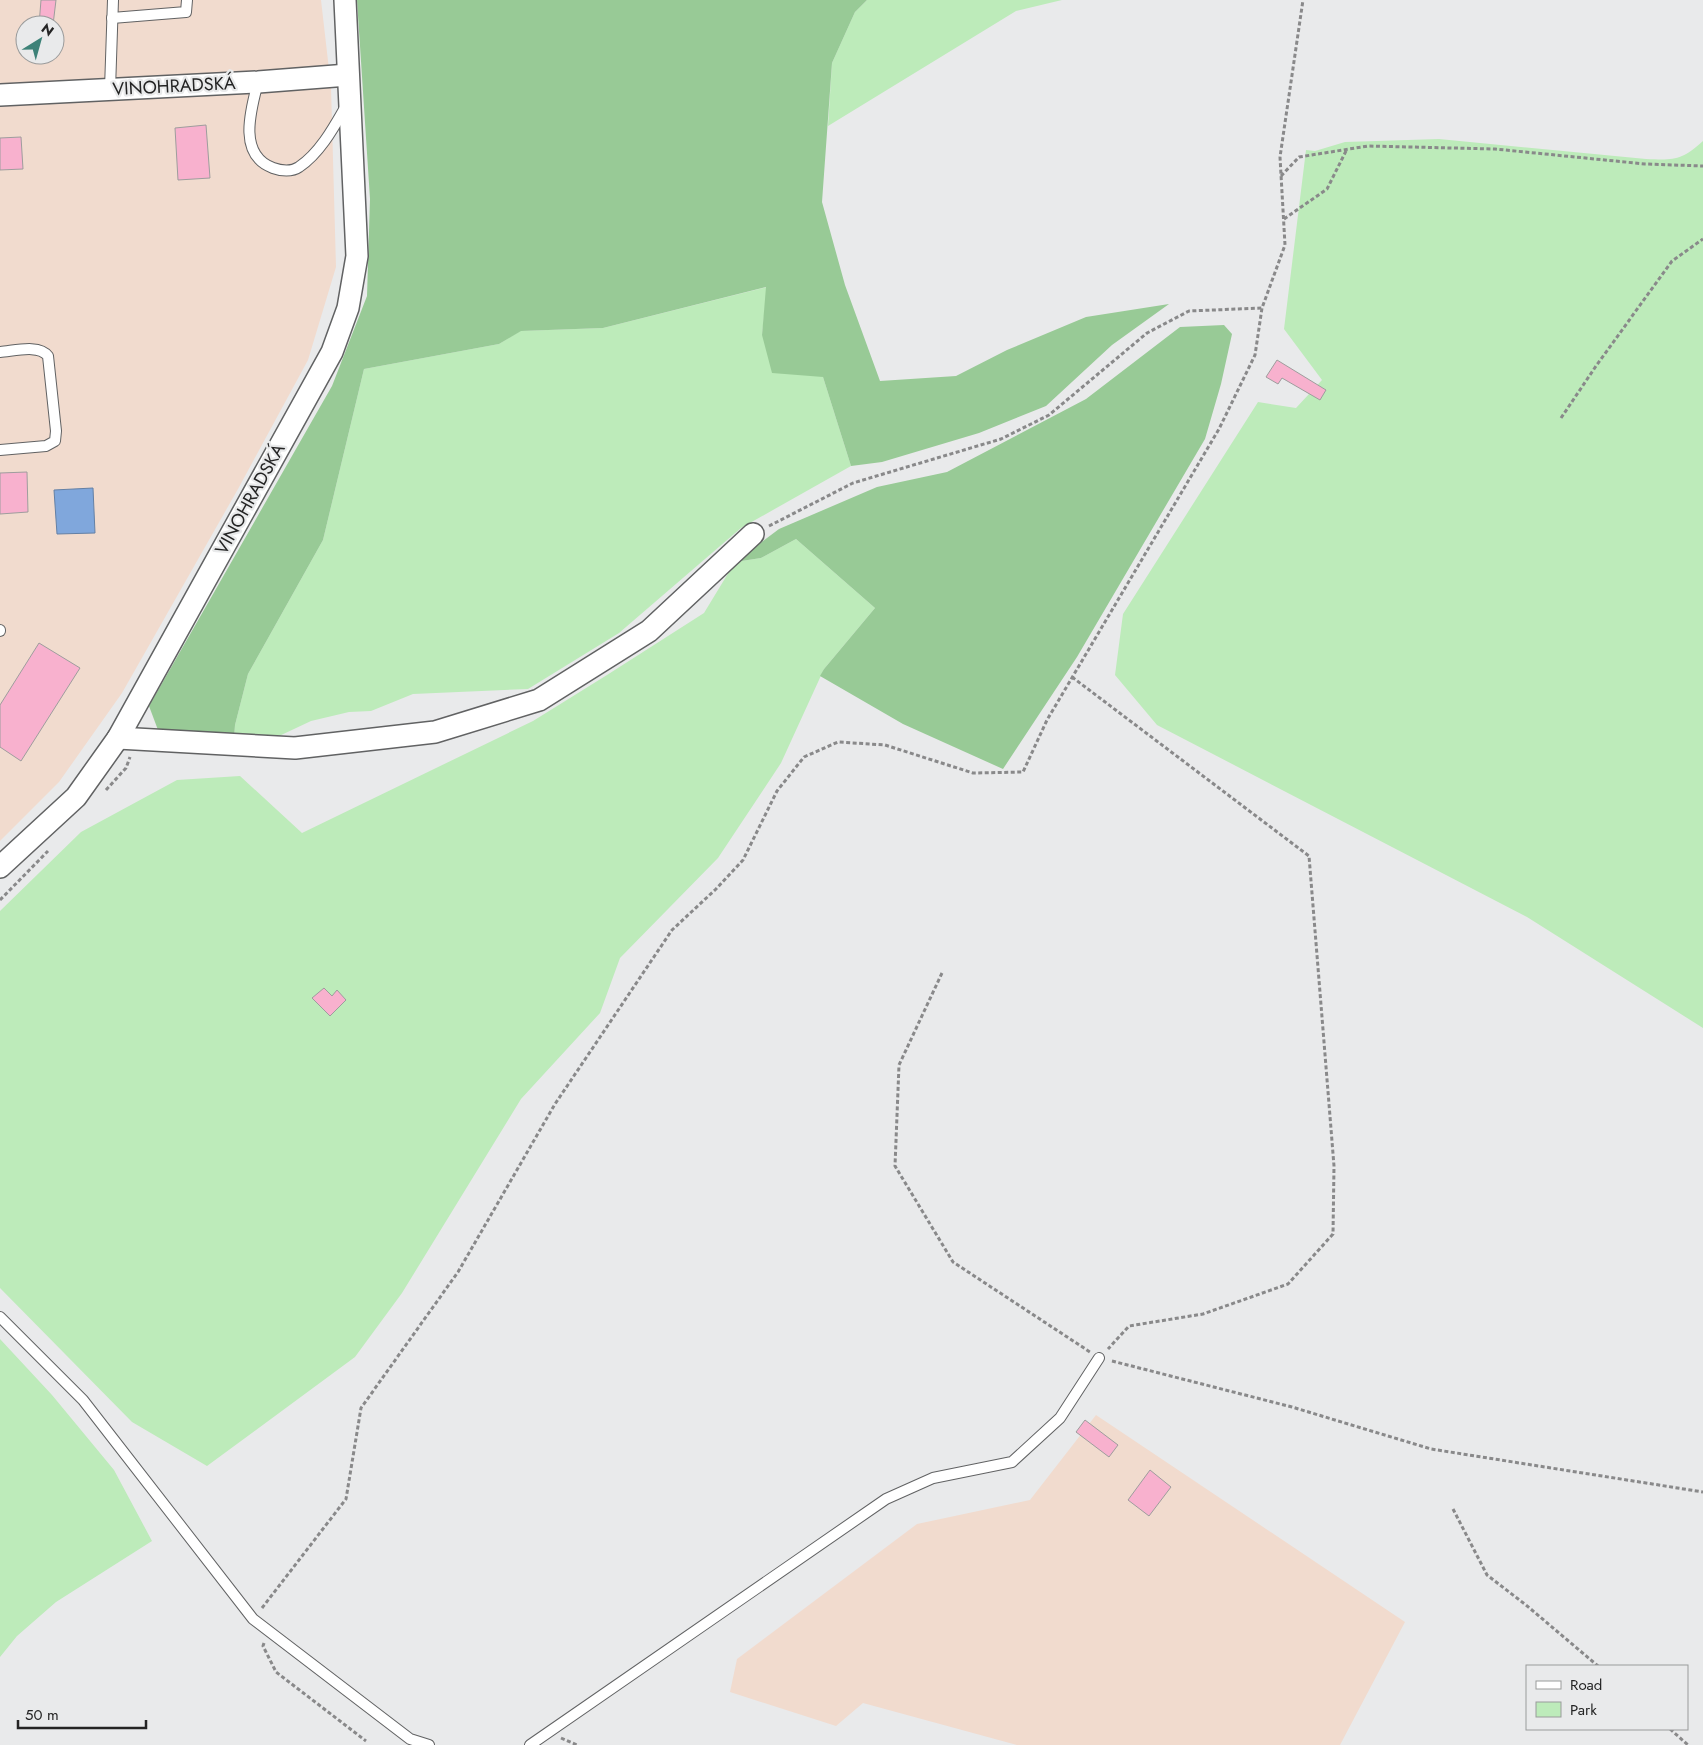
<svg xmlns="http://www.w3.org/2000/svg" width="1703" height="1745" font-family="Jost,sans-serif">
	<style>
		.industrial { fill: #f1dbce; fill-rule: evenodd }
		.green { fill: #bdebba }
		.forest { fill: #98ca96 }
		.water { fill: #80a7dc; stroke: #6480a5 }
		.building { fill: #f8b1ce; stroke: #9e9d9d }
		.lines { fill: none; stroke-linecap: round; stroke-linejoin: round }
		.lane-casing { stroke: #616263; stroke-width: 12 }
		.street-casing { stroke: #616263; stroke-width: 24 }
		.path { stroke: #89898a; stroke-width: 3; stroke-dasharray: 4 2.5; stroke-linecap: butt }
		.lane { stroke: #fff; stroke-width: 10 }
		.street { stroke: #fff; stroke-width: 21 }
		.labels { text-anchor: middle; stroke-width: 4.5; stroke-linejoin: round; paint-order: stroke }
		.street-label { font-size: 18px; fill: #242424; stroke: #e9eaeb }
	</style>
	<rect width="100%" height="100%" fill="#e9eaeb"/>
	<g class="industrial">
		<path d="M0,0H321L331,87L336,267L308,360L238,489L122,693L59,782L0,841ZM25,25H55V55H25Z"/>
		<path d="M1096,1415L1405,1622L1340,1745H1017L863,1703L836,1726L730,1692L737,1659L917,1524L1030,1500Z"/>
	</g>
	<g class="green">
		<path d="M867,0H1062L1016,11L828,126L832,63L855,12Z"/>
		<path d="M1439,139L1646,159C1674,160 1681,161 1703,141V1028L1527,917L1157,725L1115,675L1123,614L1258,402L1296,408L1322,380L1284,329L1306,150L1315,151L1345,142Z"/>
		<path d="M767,287L762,335L823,377L851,466L741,528L619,633L528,689L413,694L371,711L349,712L311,721L277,737L234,738L235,725L248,674L323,540L364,369L499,344L520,331L603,328Z"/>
		<path d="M796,539L875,608L824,669L781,763L718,858L620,958L600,1013L521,1099L402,1293L355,1357L207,1466L132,1422L0,1288V911L81,832L177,780L240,776L302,833L533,721L607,675L704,613L735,562L761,558Z"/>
		<path d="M0,1339L52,1395L114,1470L152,1541L56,1602L17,1636L0,1657Z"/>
	</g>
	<g class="forest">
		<path d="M357,0H867L855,12L832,63L822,202L845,285L880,381L956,376L1007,350L1086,317L1169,304L1112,345L1046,406L979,433L882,462L851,466L823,377L772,373L762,335L766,287L603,328L521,331L499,344L364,369L323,540L248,674L235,725L234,738L158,730L149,706L332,386L367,296L370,199Z"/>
		<path d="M1224,325L1232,334L1221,384L1205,439L1077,657L1003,769L903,724L820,676L824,669L875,608L796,539L761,558L735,562L779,529L877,487L947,472L1086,399L1180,327Z"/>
	</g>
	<path class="water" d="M93,488L95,533L57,534L54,490Z"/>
	<g class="building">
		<path d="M41,0H56L53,25H39Z"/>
		<path d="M206,125L210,178L178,180L175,128Z"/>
		<path d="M21,137L23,169L0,170V138Z"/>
		<path d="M1277,360L1326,390L1320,400L1282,378L1278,384L1266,377Z"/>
		<path d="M27,472L28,512L0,514V473Z"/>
		<path d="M39,643L80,668L21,761L0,747V705Z"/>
		<path d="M324,988L332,996L337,990L346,1000L330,1016L312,998Z"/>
		<path d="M1085,1420L1118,1445L1109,1457L1076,1432Z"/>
		<path d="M1150,1470L1171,1487L1149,1516L1128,1500Z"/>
	</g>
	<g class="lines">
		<g class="lane-casing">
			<g id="lane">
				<path d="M112,18L186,12L187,0"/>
				<path d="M258,82C251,109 237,155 273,168C281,171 292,172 299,167C320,153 334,127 346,106"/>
				<path d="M110,89L113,0"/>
				<path d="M0,352C14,351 39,344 48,356L56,431L55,441L46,446L0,450"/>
				<path d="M0,631V630"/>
				<path d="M0,1317L83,1400L253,1619L410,1739L429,1745"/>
				<path d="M530,1745L886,1499L933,1478L1012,1462L1060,1418L1099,1358"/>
			</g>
		</g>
		<g class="street-casing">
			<g id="street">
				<path d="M0,95L258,82L348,75"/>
				<path d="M118,738L295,748L435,732L539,700L649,631L753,534"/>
				<path d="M0,867L76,797L118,738L332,352L348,308L357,256L345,0"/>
			</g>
		</g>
		<g class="path">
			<path d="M1281,176L1299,157L1368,146L1495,149L1645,164L1703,166"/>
			<path d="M1284,219L1327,189L1347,149"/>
			<path d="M1561,418L1596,366L1672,261L1703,239"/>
			<path d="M769,526L853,483L1001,439L1049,415L1147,333L1189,311L1262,308"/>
			<path d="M1072,677L1309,856L1334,1166L1333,1234L1288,1284L1203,1314L1129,1326L1108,1349"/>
			<path d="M106,790L126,768L130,757"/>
			<path d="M0,900L48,851"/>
			<path d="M942,973L899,1065L895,1166L953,1262L1090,1352"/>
			<path d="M1112,1361L1292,1407L1431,1449L1703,1492"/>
			<path d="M1453,1509L1487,1575L1526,1605L1598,1666"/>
			<path d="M262,1608L346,1499L361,1408L458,1272L555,1104L672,930L716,889L743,860L777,791L804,757L838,742L885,745L973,773L1023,772L1047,720L1219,429L1255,355L1262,308L1285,245L1280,157L1303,0"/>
			<path d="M264,1643L263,1646L276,1672L366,1741"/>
			<path d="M1670,1729L1688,1745"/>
			<path d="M561,1738L577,1745"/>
		</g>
		<use href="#lane" class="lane"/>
		<use href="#street" class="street"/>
	</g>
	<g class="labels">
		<g class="street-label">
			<text transform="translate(174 86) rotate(-3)" y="6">VINOHRADSKÁ</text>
			<text transform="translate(250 499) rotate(-61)" y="6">VINOHRADSKÁ</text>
		</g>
	</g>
	<rect x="1526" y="1665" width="162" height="65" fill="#e9eaeb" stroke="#9a9b9b"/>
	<rect x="1536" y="1681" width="25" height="8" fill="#ffffff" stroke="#9a9b9b"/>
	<text x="1570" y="1690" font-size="15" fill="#242424">Road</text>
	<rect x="1536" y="1702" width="25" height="15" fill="#bdebba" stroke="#9a9b9b"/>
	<text x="1570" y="1715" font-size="15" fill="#242424">Park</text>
	<g transform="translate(40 40) rotate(37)"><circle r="24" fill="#e9eaeb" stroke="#9a9b9b"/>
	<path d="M0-4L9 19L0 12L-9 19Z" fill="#3d8278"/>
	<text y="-8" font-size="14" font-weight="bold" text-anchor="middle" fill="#242424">N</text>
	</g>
	<path d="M18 1720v8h128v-8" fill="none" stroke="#242424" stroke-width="2.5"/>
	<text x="25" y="1720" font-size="15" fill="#242424" stroke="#e9eaeb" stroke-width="4" paint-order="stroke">50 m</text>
</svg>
